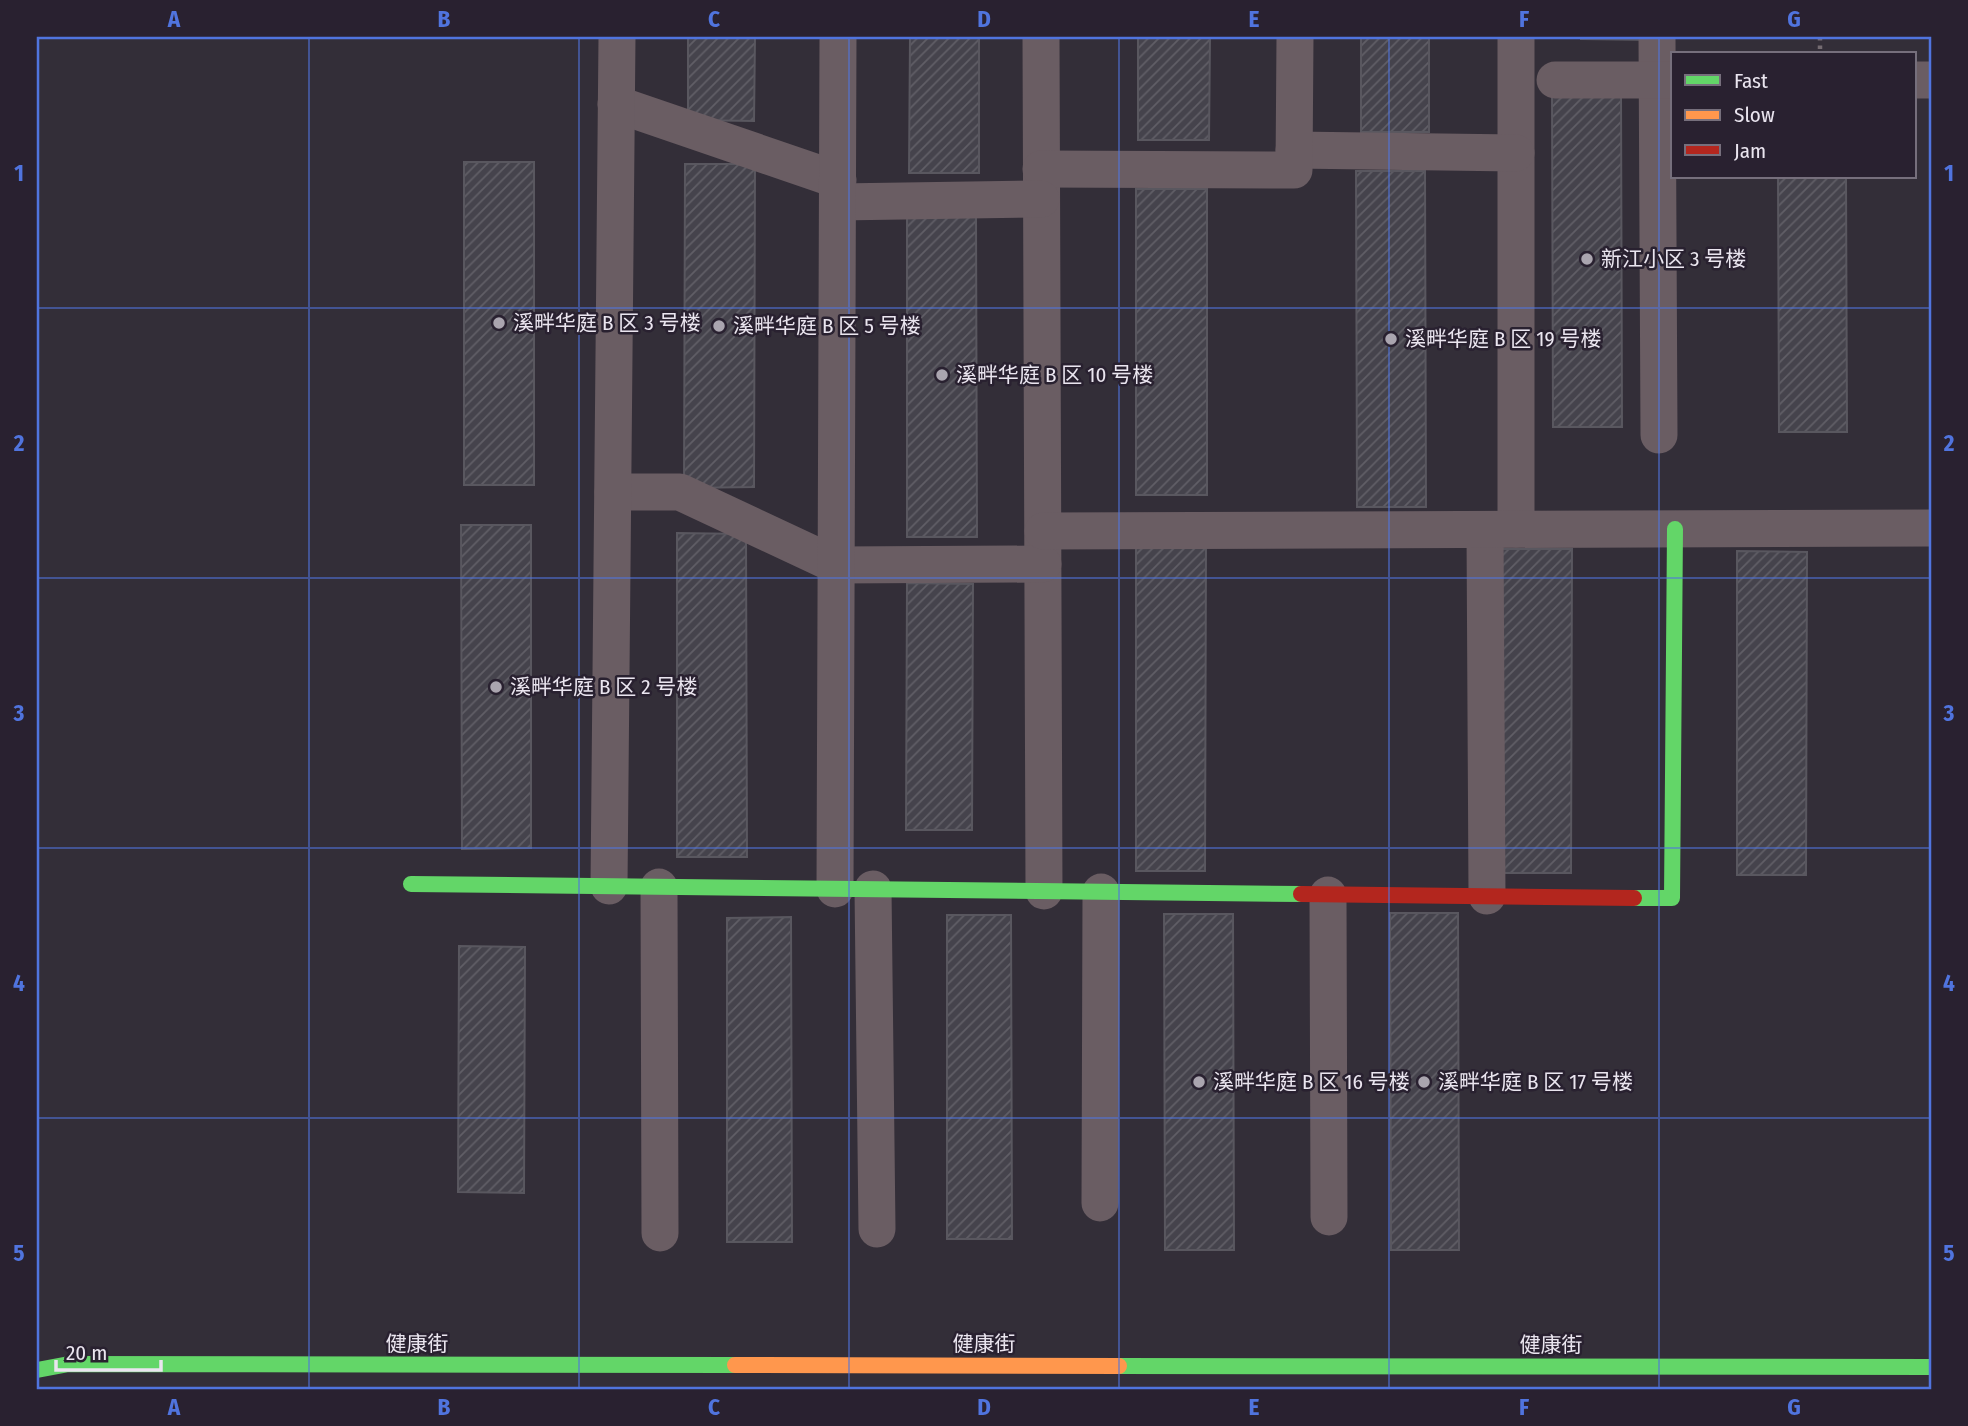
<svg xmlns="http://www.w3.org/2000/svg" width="1968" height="1426" font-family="'Fira Sans Condensed','Noto Sans SC',sans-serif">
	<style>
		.building { fill: url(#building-hatch); stroke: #59575f; stroke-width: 2 }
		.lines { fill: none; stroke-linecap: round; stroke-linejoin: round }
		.path { stroke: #746b71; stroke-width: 4.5; stroke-dasharray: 3.5 5; stroke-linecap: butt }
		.street { stroke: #6a5d63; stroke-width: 37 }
		.fast { stroke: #63d668; stroke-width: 16 }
		.slow { stroke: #ff974d; stroke-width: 16 }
		.jam { stroke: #b3261e; stroke-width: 16 }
		.grid { fill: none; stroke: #5074de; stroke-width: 2; stroke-opacity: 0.55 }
		.poi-dot { fill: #aaa5af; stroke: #292130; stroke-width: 2.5 }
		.labels { text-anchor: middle; stroke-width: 5; stroke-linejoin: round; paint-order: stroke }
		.poi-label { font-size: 21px; fill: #eae5ef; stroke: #292130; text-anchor: start }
		.street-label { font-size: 21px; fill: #eae5ef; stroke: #292130 }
		.neatline { fill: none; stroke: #5074de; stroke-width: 2.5 }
		.grid-label { font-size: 23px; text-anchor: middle; font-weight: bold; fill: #5074de }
	</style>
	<defs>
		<pattern id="building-hatch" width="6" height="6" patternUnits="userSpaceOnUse" patternTransform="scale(1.75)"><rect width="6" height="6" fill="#45434c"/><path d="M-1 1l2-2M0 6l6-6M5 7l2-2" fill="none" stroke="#605e66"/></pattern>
	</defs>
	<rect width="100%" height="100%" fill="#332e38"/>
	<g class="building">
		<path d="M688,37H755L754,121L688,120Z"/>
		<path d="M910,37H979V173H909Z"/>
		<path d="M1138,37H1210L1209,140H1138Z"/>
		<rect x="1361" y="37" width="68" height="95"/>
		<path d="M1581,37H1651V40L1581,39Z"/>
		<path d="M1552,91H1621L1622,427H1553Z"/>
		<rect x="464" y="162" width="70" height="323"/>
		<path d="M685,164H755L754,487L684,488Z"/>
		<path d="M1356,171H1425L1426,507H1357Z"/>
		<path d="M1778,177H1846L1847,432H1779Z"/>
		<rect x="1136" y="189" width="71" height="306"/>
		<path d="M907,213L976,214L977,537H907Z"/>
		<path d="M461,525H531V848L462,849Z"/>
		<path d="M677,533L746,534L747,857H677Z"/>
		<path d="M1136,547H1206L1205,871H1136Z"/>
		<path d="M1502,549H1572L1571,873H1502Z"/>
		<path d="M1737,551L1807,552L1806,875H1737Z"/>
		<path d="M907,583L973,584L972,830H906Z"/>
		<path d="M1390,913H1458L1459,1250H1391Z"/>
		<path d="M1164,914H1233L1234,1250H1165Z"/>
		<path d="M947,915H1011L1012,1239H947Z"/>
		<path d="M791,917L792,1242H727V918Z"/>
		<path d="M459,946L525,947L524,1193L458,1192Z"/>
	</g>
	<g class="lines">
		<path class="path" d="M1820,37V54"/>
		<g class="street">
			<path d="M1041,37L1044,891"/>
			<path d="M1516,37V529"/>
			<path d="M1657,37L1659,435"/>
			<path d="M1555,80H1672"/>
			<path d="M1914,80H1931"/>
			<path d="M616,104L838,180"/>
			<path d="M1294,150L1516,153"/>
			<path d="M1041,169L1294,170L1295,37"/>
			<path d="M838,202L1041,199"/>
			<path d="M613,492H680L836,565L1043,564"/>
			<path d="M1485,530L1487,896"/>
			<path d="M1043,531L1931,528"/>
			<path d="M609,886L617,37"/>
			<path d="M659,887L660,1233"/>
			<path d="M835,889L838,37"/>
			<path d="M873,889L877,1229"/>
			<path d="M1328,895L1329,1217"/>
			<path d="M1100,1203L1101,892"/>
		</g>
		<g class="fast">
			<path d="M411,884L1301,894"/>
			<path d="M1634,898H1672L1675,529"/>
			<path d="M1119,1366L1931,1367"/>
			<path d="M37,1370L69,1364L735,1365"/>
		</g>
		<path class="slow" d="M735,1365L1119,1366"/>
		<path class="jam" d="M1301,894L1634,898"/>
	</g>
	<path class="grid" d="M309,37V1389M579,37V1389M849,37V1389M1119,37V1389M1389,37V1389M1659,37V1389M37,308H1931M37,578H1931M37,848H1931M37,1118H1931"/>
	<g class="poi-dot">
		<circle cx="1587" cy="259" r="7"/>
		<circle cx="499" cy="323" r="7"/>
		<circle cx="719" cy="326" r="7"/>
		<circle cx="1391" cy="339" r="7"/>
		<circle cx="942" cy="375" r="7"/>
		<circle cx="496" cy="687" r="7"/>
		<circle cx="1199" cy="1082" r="7"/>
		<circle cx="1424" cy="1082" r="7"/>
	</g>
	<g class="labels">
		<g class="poi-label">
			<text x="1601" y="266">新江小区 3 号楼</text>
			<text x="513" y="330">溪畔华庭 B 区 3 号楼</text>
			<text x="733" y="333">溪畔华庭 B 区 5 号楼</text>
			<text x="1405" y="346">溪畔华庭 B 区 19 号楼</text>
			<text x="956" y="382">溪畔华庭 B 区 10 号楼</text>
			<text x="510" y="694">溪畔华庭 B 区 2 号楼</text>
			<text x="1213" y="1089">溪畔华庭 B 区 16 号楼</text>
			<text x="1438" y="1089">溪畔华庭 B 区 17 号楼</text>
		</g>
		<g class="street-label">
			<text x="417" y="1351">健康街</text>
			<text x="984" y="1351">健康街</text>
			<text x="1551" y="1352">健康街</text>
		</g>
	</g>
	<rect width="1968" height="1426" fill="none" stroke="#292130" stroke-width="77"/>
	<rect x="1671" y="52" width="245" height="126" fill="#292130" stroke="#766f7c" stroke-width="2"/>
	<rect x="1685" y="75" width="35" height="10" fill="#63d668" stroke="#766f7c" stroke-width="2"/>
	<text x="1734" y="88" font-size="21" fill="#eae5ef">Fast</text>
	<rect x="1685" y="110" width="35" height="10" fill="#ff974d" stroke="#766f7c" stroke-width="2"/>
	<text x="1734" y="122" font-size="21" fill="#eae5ef">Slow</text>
	<rect x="1685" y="145" width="35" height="10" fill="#b3261e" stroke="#766f7c" stroke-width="2"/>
	<text x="1734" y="158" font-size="21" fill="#eae5ef">Jam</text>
	<path d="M56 1360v10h105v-10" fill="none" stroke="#eae5ef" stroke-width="3.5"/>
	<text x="66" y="1360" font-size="21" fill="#eae5ef" stroke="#292130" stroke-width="5" paint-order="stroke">20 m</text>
	<rect x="38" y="38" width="1892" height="1350" class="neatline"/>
	<g class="grid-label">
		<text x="174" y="27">A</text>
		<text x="444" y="27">B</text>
		<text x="714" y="27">C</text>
		<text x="984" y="27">D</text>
		<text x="1254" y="27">E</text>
		<text x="1524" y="27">F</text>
		<text x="1794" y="27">G</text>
		<text x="19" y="181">1</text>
		<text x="1949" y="181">1</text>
		<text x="19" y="451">2</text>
		<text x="1949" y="451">2</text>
		<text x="19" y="721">3</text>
		<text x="1949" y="721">3</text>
		<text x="19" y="991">4</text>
		<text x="1949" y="991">4</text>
		<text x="19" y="1261">5</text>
		<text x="1949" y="1261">5</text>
		<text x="174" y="1415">A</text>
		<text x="444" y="1415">B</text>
		<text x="714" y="1415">C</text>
		<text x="984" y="1415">D</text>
		<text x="1254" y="1415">E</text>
		<text x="1524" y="1415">F</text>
		<text x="1794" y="1415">G</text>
	</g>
</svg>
